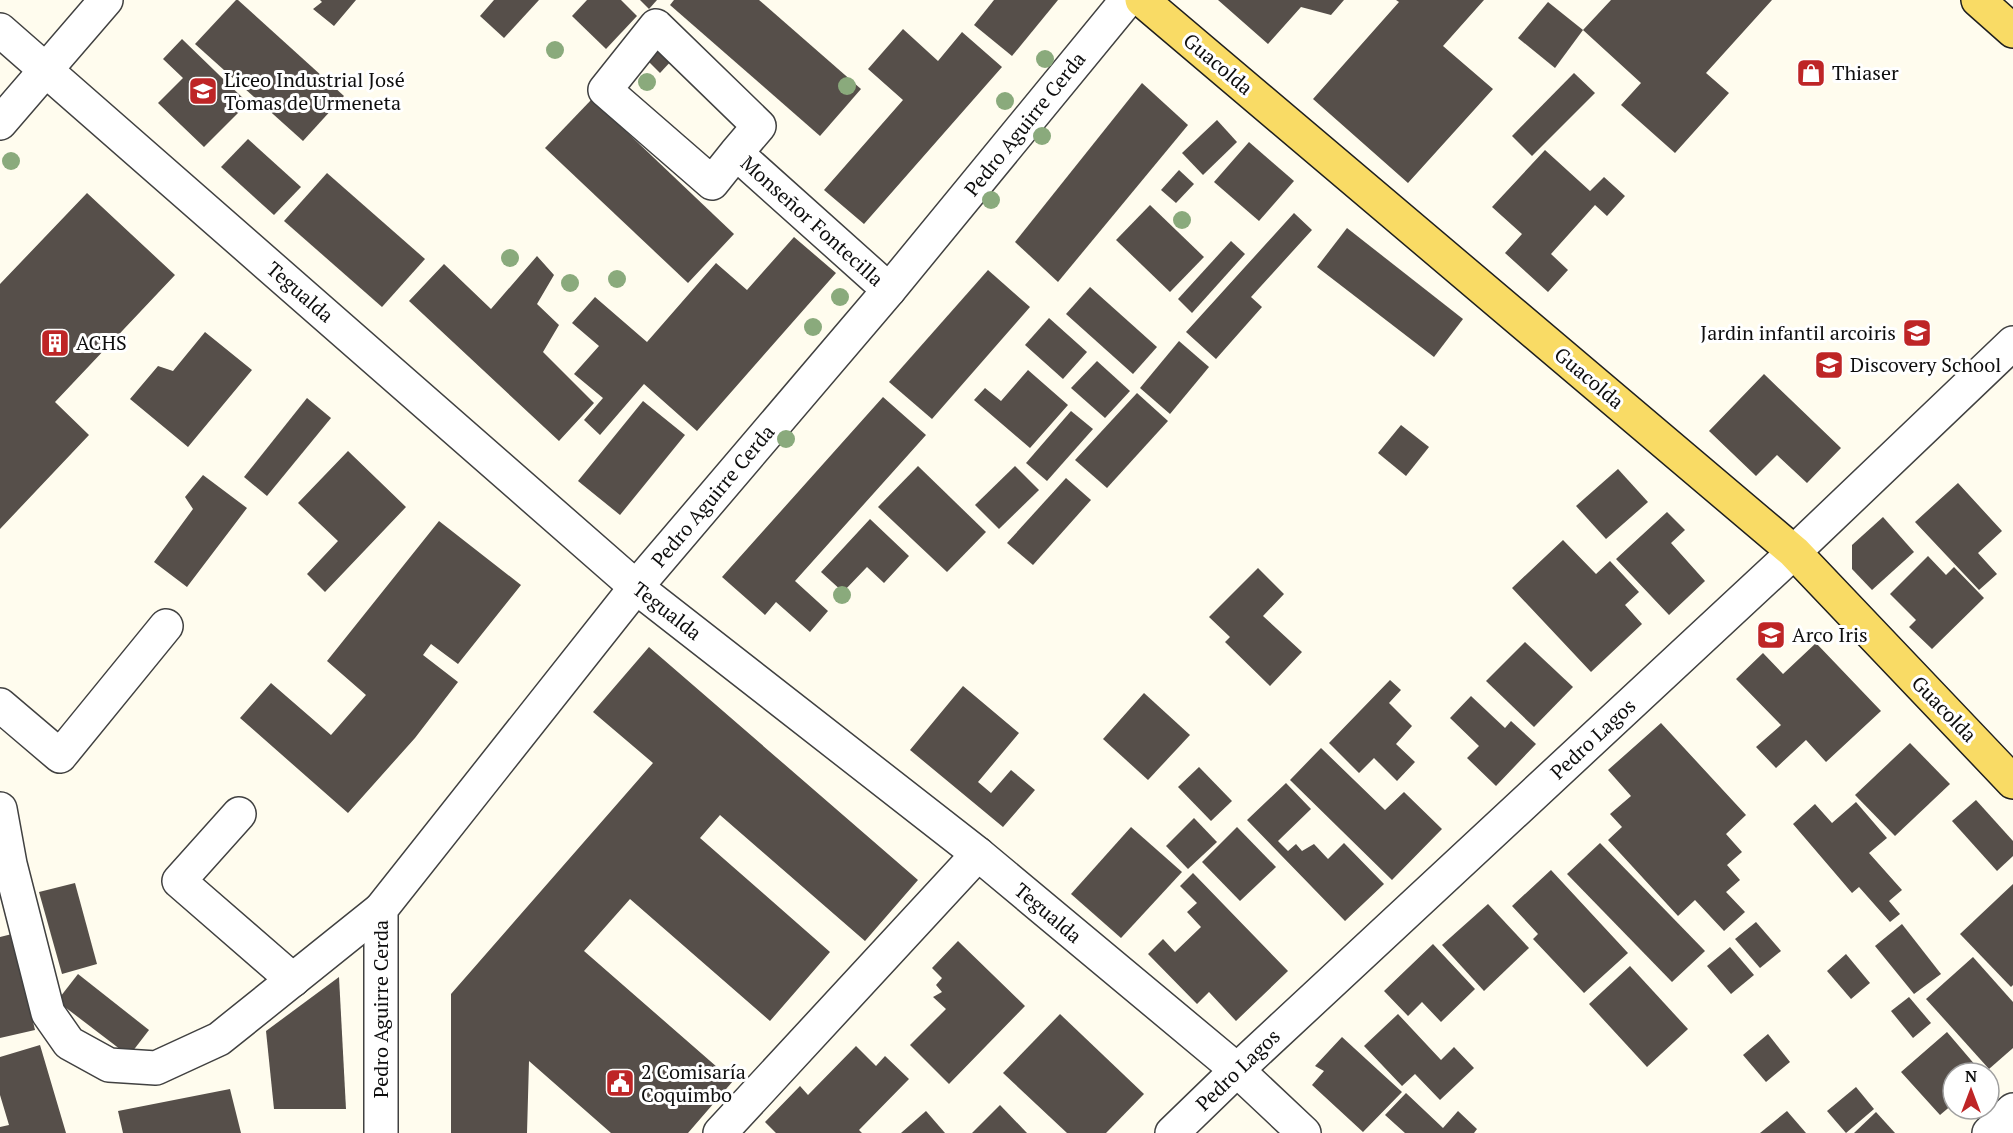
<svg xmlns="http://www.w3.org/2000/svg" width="2013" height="1133" font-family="'PT Serif',serif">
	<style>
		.building { fill: #564f4a }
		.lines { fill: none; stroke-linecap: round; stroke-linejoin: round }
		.minor-casing { stroke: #414141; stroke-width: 36 }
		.major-casing { stroke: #1f1f1f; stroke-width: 36 }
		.minor { stroke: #fff; stroke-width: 33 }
		.major { stroke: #f9db65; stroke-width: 33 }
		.tree { fill: #8aaa7c }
		.labels { text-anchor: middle; stroke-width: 6; stroke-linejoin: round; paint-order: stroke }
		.street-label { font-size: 20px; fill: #0e0e0e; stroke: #fff }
		.poi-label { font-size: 20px; fill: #0e0e0e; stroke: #fff; text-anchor: start }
	</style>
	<rect width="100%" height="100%" fill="#fffcee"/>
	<g class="building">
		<path d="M236,0H238L344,96L303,141L195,44Z"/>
		<path d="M320,0H356L334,26L313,9L322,2Z"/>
		<path d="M494,0H539L504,38L480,16Z"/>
		<path d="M587,0H621L637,16L606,49L572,16Z"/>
		<path d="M640,0H657L649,9Z"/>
		<path d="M674,0H759L861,89L820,136L670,5Z"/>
		<path d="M994,0H1058L1012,56L974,25Z"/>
		<path d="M1218,0H1344L1331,15L1301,7L1268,44Z"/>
		<path d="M1396,0H1484L1443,46L1493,89L1408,183L1313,99L1399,2Z"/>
		<path d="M1611,0H1772L1706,73L1729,93L1675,153L1621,105L1641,83L1583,30Z"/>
		<path d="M1548,2L1583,30L1555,68L1518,38Z"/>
		<path d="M903,29L938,61L962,32L1002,67L864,224L824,190L903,100L868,69Z"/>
		<path d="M182,39L248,103L204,147L158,103L183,78L163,59Z"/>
		<path d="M653,40L673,59L660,73L640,53Z"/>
		<path d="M1574,73L1595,93L1532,156L1512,136Z"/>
		<path d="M1142,83L1188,125L1058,282L1015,242Z"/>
		<path d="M592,99L734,234L688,283L545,148Z"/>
		<path d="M1217,120L1237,142L1203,175L1182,153Z"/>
		<path d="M248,139L301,187L274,215L221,167Z"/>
		<path d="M1249,142L1294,181L1259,221L1214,182Z"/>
		<path d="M1545,150L1590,191L1604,177L1625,196L1607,216L1595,205L1551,254L1568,270L1548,292L1505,253L1522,234L1492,207Z"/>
		<path d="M1179,170L1194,184L1176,203L1161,190Z"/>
		<path d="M327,173L425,259L382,307L284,221Z"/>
		<path d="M87,193L175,275L55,402L89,435L0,529V284Z"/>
		<path d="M1150,205L1204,257L1170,292L1116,240Z"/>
		<path d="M1294,213L1312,230L1251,297L1262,307L1216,359L1186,332Z"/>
		<path d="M1347,228L1463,319L1434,357L1317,267Z"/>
		<path d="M794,237L836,273L697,431L644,384L600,435L584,420L603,398L574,374L599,346L572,323L595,297L647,342L716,263L747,290Z"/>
		<path d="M1231,241L1245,254L1192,313L1178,299Z"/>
		<path d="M537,256L554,275L537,304L559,325L543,352L594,403L559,441L409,301L444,264L491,309Z"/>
		<path d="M988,270L1030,307L932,419L889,382Z"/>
		<path d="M1090,287L1157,347L1133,374L1066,314Z"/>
		<path d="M1049,318L1087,352L1063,379L1025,345Z"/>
		<path d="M205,332L252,370L188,447L130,399L158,366L173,371Z"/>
		<path d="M1179,341L1209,367L1170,414L1140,388Z"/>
		<path d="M1097,361L1130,391L1105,418L1071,388Z"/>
		<path d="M1028,370L1068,405L1030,448L974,400L985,388L1001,401Z"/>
		<path d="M1764,374L1841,448L1807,483L1777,455L1756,476L1709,431Z"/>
		<path d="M1137,393L1168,421L1107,488L1075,460Z"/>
		<path d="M883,397L926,435L795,581L828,611L810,632L776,602L765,615L722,577Z"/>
		<path d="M307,398L331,418L267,496L244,477Z"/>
		<path d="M643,401L685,435L620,515L578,481Z"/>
		<path d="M1071,411L1093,429L1047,481L1026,463Z"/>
		<path d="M1401,425L1429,447L1406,476L1378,453Z"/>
		<path d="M348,451L406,507L325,592L307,574L338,541L298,503Z"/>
		<path d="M918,466L986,532L947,572L878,507Z"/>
		<path d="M1015,466L1039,490L999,529L975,505Z"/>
		<path d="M1618,469L1648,502L1606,539L1576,506Z"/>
		<path d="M203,475L247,508L187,587L154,562L193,509L185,497Z"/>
		<path d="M1066,478L1091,500L1033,565L1007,543Z"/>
		<path d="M1958,483L2002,531L1978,553L1997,574L1979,590L1915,522Z"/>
		<path d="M1667,512L1685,530L1671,543L1705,581L1669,615L1616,559Z"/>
		<path d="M1883,517L1914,552L1872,590L1852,569V545Z"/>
		<path d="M870,519L909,556L884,583L867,567L843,592L821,572Z"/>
		<path d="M439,521L521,585L458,664L431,644L423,655L458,682L415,738L348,813L240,718L271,683L331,735L366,695L327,661Z"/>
		<path d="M1563,540L1596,574L1610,561L1639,592L1625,605L1642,624L1591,672L1512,588Z"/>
		<path d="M1928,556L1946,575L1954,567L1984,598L1932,649L1909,627L1916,620L1890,594Z"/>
		<path d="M1258,568L1284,594L1263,616L1302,652L1270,686L1225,642L1230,637L1209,617Z"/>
		<path d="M1525,642L1573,687L1534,727L1486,681Z"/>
		<path d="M1816,643L1881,711L1826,762L1806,740L1776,768L1756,747L1781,725L1736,679L1763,653L1783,674Z"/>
		<path d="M649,647L918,880L865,941L720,815L700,838L830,952L770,1021L630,899L584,951L733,1081L688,1133H611L529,1061L527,1133H451V994L653,763L593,712Z"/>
		<path d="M1390,680L1401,690L1389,703L1412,726L1396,744L1415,762L1397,781L1374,758L1359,773L1329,743Z"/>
		<path d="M963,686L1019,733L978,782L991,793L1011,770L1035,790L1003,827L910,750Z"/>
		<path d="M1144,693L1190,735L1148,780L1103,739Z"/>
		<path d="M1471,696L1505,728L1511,721L1536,744L1496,786L1467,758L1479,746L1450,718Z"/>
		<path d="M1661,723L1746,815L1726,834L1742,852L1727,865L1740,880L1726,892L1745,912L1724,931L1695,900L1678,916L1608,840L1622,827L1610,814L1631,796L1608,770Z"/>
		<path d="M1910,743L1950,784L1895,836L1855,795Z"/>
		<path d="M1321,748L1385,810L1404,792L1442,829L1392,880L1290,780Z"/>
		<path d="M1199,767L1232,801L1211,821L1178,787Z"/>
		<path d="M1286,783L1311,809L1278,841L1288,851L1296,844L1302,851L1314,844L1328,859L1344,843L1384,884L1345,921L1247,820Z"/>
		<path d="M1976,800L2013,841V856L1997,871L1952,821Z"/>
		<path d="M1856,802L1887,838L1869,853L1902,890L1889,901L1900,914L1890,922L1859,887L1852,893L1793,824L1815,804L1832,823Z"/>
		<path d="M1194,818L1217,842L1188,869L1166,846Z"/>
		<path d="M1131,827L1182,872L1121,938L1071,894Z"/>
		<path d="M1237,827L1276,867L1240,901L1202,862Z"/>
		<path d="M1600,843L1705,951L1672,982L1567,874Z"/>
		<path d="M1551,870L1628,953L1584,993L1533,939L1538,934L1512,906Z"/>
		<path d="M1193,873L1288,971L1236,1021L1209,992L1197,1004L1148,954L1163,939L1175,952L1201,927L1187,912L1197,903L1180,886Z"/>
		<path d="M75,883L97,964L62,974L39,892Z"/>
		<path d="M2013,884V985L2011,987L1960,934Z"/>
		<path d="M1488,904L1529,948L1484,991L1442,945Z"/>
		<path d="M1756,922L1781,951L1760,968L1735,939Z"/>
		<path d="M1902,924L1941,974L1914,994L1875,946Z"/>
		<path d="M12,934L35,1030L0,1038V937Z"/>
		<path d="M958,941L1025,1006L949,1084L910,1045L946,1009L933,997L942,992L936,985L942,978L932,968Z"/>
		<path d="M1433,944L1475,989L1441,1022L1422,1002L1408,1016L1384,991Z"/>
		<path d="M1730,947L1754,975L1731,994L1707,966Z"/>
		<path d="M1846,954L1870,983L1851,999L1827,971Z"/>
		<path d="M1973,957L2013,1002V1048L1989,1069L1926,999Z"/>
		<path d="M1630,966L1688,1029L1647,1067L1589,1004Z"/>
		<path d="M78,974L149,1030L129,1056L57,1001Z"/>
		<path d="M339,977L346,1109H274L266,1031Z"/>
		<path d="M1909,997L1931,1023L1913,1038L1891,1011Z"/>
		<path d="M1060,1014L1144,1094L1106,1133H1067L1003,1073Z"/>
		<path d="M1398,1014L1441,1060L1454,1047L1474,1068L1440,1100L1415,1074L1402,1086L1364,1046Z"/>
		<path d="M1947,1032L1982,1073H1953V1104L1940,1115L1901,1072Z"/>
		<path d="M1768,1034L1790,1062L1766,1082L1743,1055Z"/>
		<path d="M1342,1037L1402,1092L1363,1132L1312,1085L1324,1071L1315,1066Z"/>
		<path d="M40,1045L66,1133H0V1127L9,1125L0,1095V1057Z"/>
		<path d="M856,1046L876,1066L885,1056L909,1079L859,1130L862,1133H776L765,1122L800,1086L808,1095Z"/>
		<path d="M1856,1087L1874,1109L1846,1133L1827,1111Z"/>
		<path d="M230,1089L241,1133H123L118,1111Z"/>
		<path d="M1406,1093L1443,1128L1458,1111L1477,1129L1474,1133H1405L1385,1115Z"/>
		<path d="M1000,1105L1027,1133H972Z"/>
		<path d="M926,1111L945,1133H901Z"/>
		<path d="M1787,1111L1806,1133H1760Z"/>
		<path d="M1876,1112L1895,1133H1854Z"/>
	</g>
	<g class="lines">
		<g class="minor-casing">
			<g id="minor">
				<path d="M0,30L636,587L978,854L1237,1070L1304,1133"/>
				<path d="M0,123L106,0"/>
				<path d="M736,153L712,183L605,90L656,26L759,126L736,153L889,290"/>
				<path d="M0,705L60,756L166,626"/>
				<path d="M0,809L10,864L48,1013L69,1043L109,1065L156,1068L219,1039L381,909"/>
				<path d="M239,814L179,881L293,980"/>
				<path d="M381,1133V909L636,587L889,290L1127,0"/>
				<path d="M720,1133L978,854"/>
				<path d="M1172,1133L1237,1070L1794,552L2013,343"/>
				<path d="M1989,1133L2013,1110"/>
			</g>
		</g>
		<g class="major-casing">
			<g id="major">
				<path d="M1142,0L1794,552L2013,782"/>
				<path d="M1978,0L2013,31"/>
			</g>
		</g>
		<use href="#minor" class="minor"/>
		<use href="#major" class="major"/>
	</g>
	<g class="tree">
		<circle cx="555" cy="50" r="9"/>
		<circle cx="1045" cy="59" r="9"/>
		<circle cx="647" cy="82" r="9"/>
		<circle cx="847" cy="86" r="9"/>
		<circle cx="1005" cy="101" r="9"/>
		<circle cx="1042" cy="136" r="9"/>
		<circle cx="11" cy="161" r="9"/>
		<circle cx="991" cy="200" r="9"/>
		<circle cx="1182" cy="220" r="9"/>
		<circle cx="510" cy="258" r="9"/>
		<circle cx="617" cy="279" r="9"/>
		<circle cx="570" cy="283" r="9"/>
		<circle cx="840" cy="297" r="9"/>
		<circle cx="813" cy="327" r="9"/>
		<circle cx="786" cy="439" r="9"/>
		<circle cx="842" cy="595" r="9"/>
	</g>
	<defs>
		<g id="shop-square" transform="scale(1.5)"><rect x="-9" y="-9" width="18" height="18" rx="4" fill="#be2526" stroke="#fff"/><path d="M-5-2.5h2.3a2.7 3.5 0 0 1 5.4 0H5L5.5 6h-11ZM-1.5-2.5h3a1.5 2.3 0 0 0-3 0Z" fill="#fff"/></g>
		<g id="school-square" transform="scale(1.5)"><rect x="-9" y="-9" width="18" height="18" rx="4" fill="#be2526" stroke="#fff"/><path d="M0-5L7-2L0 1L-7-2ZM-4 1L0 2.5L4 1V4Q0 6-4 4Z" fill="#fff"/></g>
		<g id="building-square" transform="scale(1.5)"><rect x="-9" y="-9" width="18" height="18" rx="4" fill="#be2526" stroke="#fff"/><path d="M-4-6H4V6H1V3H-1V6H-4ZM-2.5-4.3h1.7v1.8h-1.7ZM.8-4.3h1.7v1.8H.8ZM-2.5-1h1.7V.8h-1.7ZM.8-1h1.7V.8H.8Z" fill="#fff"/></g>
		<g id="civic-square" transform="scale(1.5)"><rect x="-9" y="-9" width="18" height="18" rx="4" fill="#be2526" stroke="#fff"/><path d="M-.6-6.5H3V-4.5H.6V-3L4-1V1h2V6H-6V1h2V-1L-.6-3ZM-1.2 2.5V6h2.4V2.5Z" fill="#fff"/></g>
	</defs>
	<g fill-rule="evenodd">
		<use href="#shop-square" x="1811" y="73"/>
		<use href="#school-square" x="203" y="91"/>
		<use href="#school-square" x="1917" y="333"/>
		<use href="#building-square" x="55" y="343"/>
		<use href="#school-square" x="1829" y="365"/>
		<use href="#school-square" x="1771" y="635"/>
		<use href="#civic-square" x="620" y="1083"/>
	</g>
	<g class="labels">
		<g class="street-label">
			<text transform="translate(1218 64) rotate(40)" y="7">Guacolda</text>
			<text transform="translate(1025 124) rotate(-51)" y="7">Pedro Aguirre Cerda</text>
			<text transform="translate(812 221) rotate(42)" y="7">Monseñor Fontecilla</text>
			<text transform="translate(300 292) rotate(41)" y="7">Tegualda</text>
			<text transform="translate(1589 378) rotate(40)" y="7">Guacolda</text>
			<text transform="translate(713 496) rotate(-50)" y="7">Pedro Aguirre Cerda</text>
			<text transform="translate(667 611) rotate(38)" y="7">Tegualda</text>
			<text transform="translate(1944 709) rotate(46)" y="7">Guacolda</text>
			<text transform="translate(1593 739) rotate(-43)" y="7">Pedro Lagos</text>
			<text transform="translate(1048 913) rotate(40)" y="7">Tegualda</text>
			<text transform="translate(381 1009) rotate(-90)" y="7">Pedro Aguirre Cerda</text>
			<text transform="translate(1238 1070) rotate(-44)" y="7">Pedro Lagos</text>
		</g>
		<g class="poi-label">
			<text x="1832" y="80">Thiaser</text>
			<text x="224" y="87">Liceo Industrial José<tspan x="224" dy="23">Tomas de Urmeneta</tspan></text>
			<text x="1896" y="340" text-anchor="end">Jardin infantil arcoiris</text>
			<text x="76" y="350">ACHS</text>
			<text x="1850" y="372">Discovery School</text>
			<text x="1792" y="642">Arco Iris</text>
			<text x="641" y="1079">2 Comisaría<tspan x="641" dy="23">Coquimbo</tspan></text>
		</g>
	</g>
	<g transform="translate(1971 1091)"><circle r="28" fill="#ffffff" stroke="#9f9f9f" stroke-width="1.5"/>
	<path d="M0-4.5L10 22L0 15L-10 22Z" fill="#be2526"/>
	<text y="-9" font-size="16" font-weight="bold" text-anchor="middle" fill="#0e0e0e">N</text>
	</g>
</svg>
